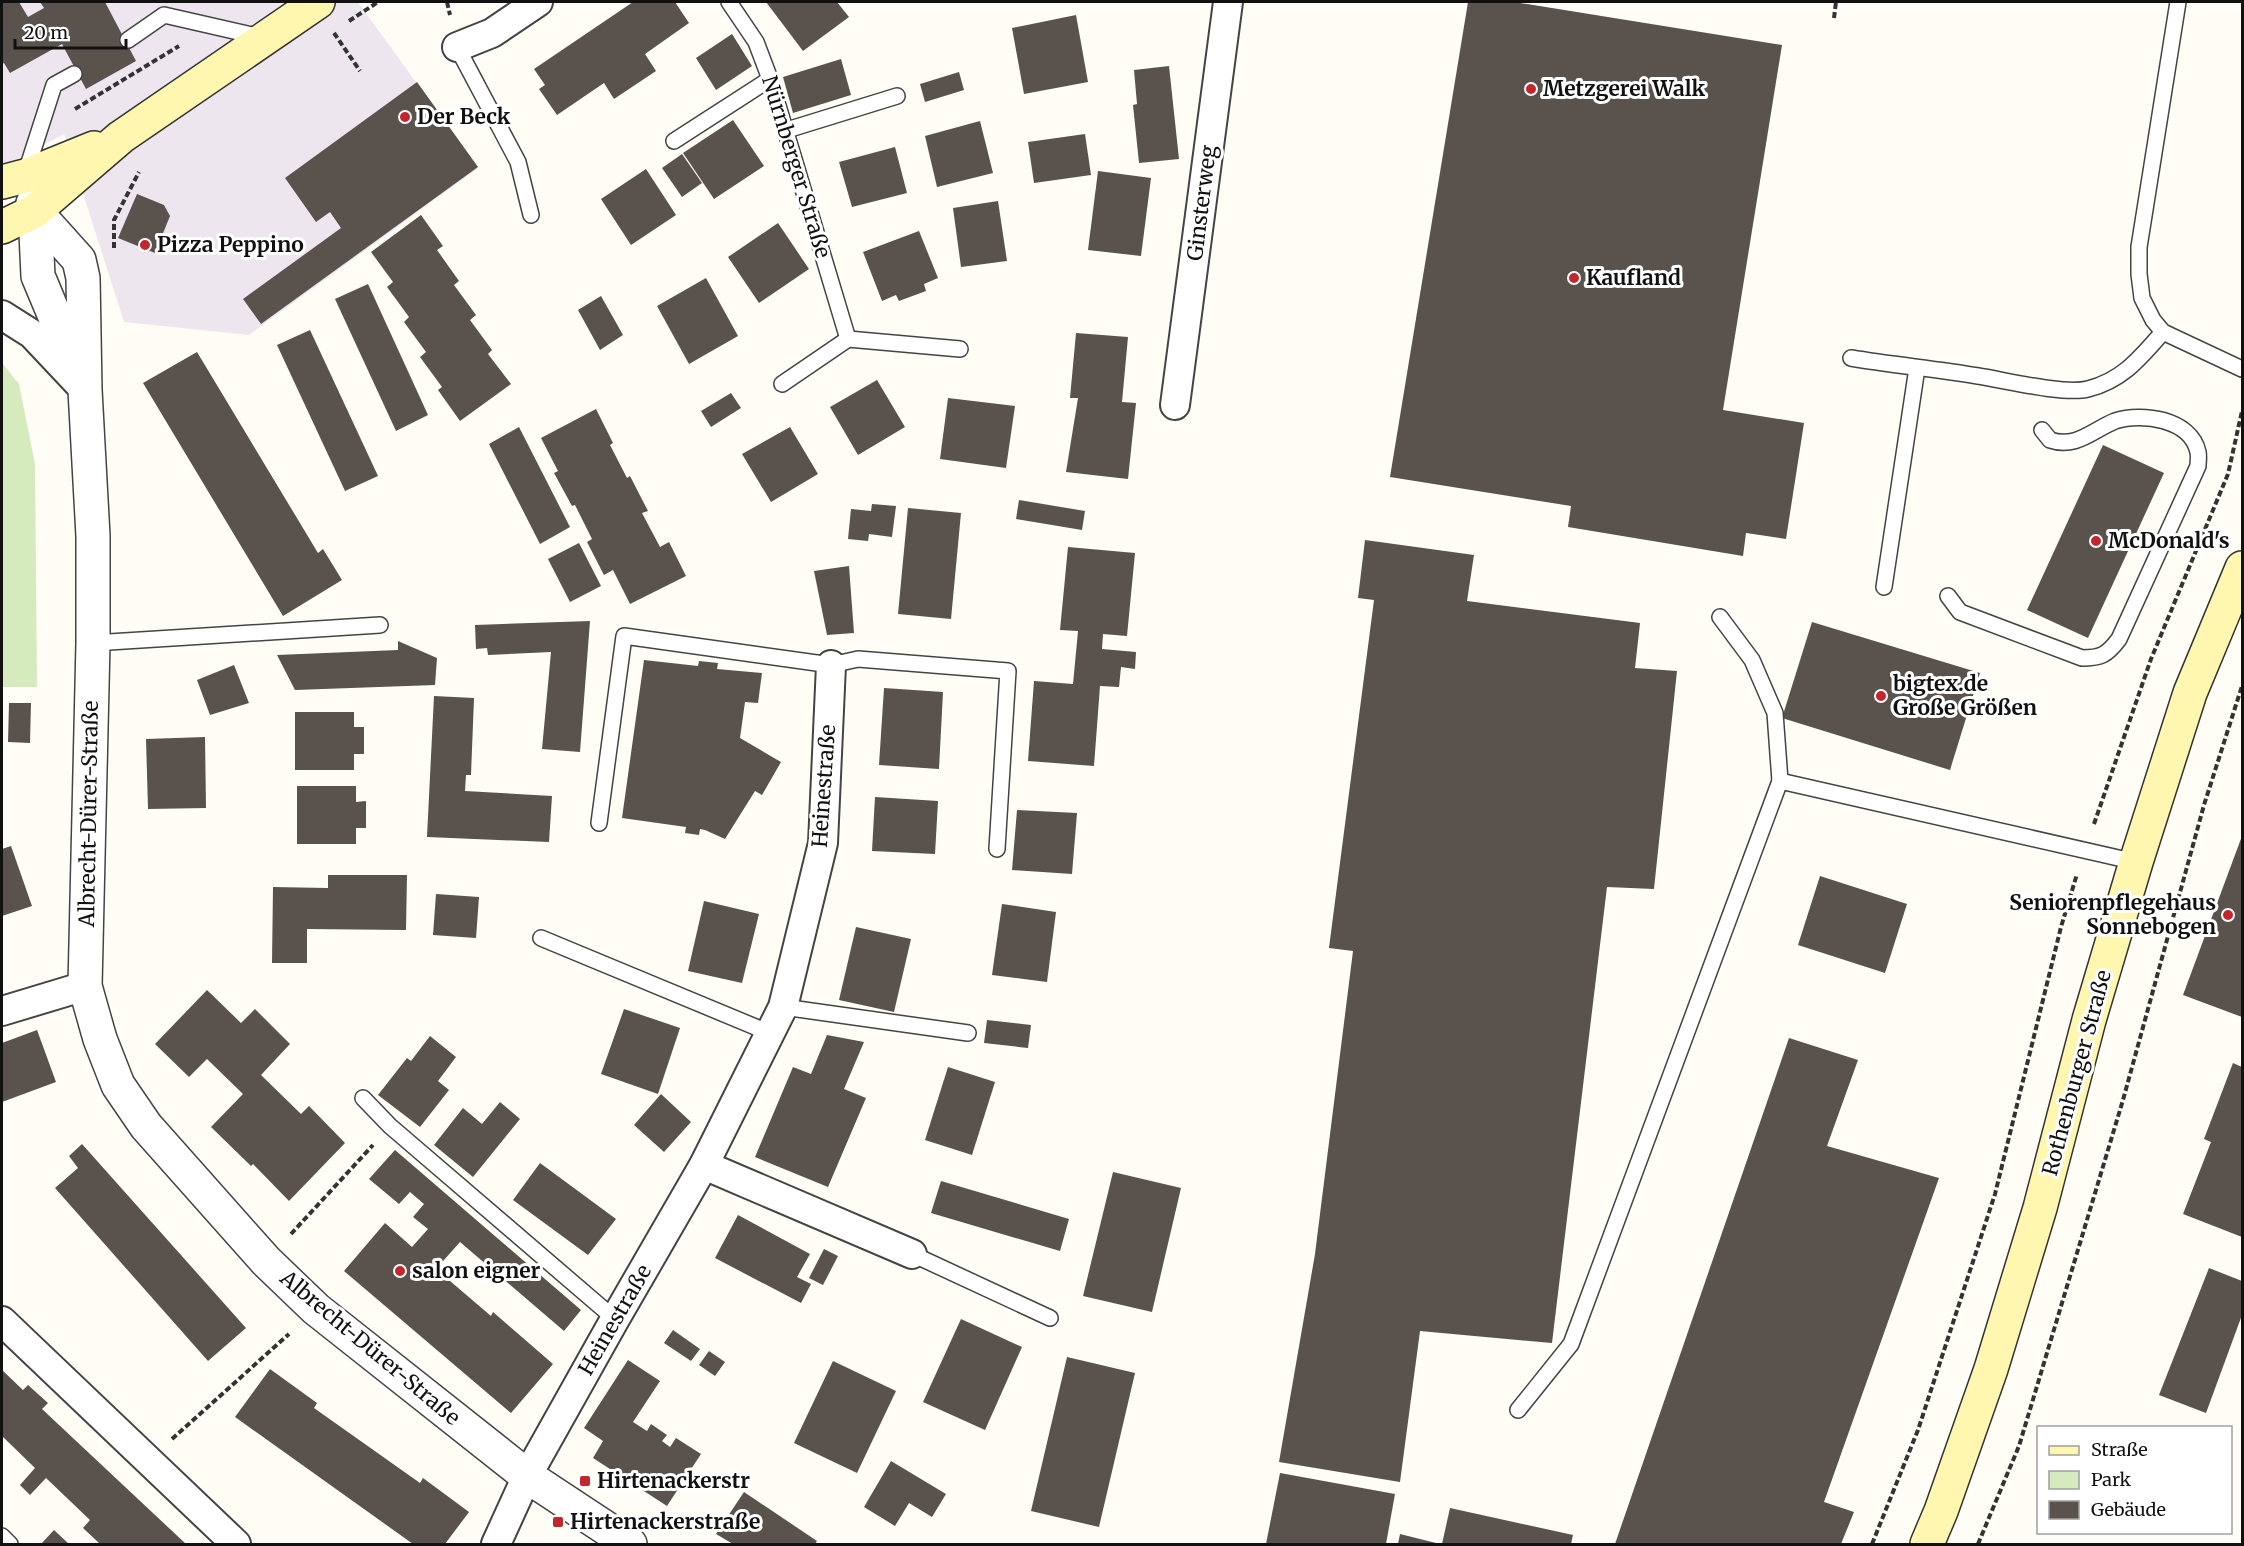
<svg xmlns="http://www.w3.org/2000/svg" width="2244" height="1546" font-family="Merriweather,serif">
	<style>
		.industrial { fill: #eee6ef }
		.green { fill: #d5ebbd }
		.building { fill: #5a524d }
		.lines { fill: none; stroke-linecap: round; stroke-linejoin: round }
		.service-casing { stroke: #444; stroke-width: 18 }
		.minor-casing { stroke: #444; stroke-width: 32 }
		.tertiary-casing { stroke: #444; stroke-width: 36 }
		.secondary-casing { stroke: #333; stroke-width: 36 }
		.path { stroke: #333; stroke-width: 4; stroke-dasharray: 6 3; stroke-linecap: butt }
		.service { stroke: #fff; stroke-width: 15 }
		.minor { stroke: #fff; stroke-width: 28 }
		.tertiary { stroke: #fff; stroke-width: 33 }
		.secondary { stroke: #fff6b0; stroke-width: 33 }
		.poi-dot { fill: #c4262e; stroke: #fff; stroke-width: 2 }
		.labels { text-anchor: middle; stroke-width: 6; stroke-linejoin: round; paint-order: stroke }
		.poi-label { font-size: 21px; font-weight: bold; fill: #111; stroke: #fff; text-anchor: start }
		.street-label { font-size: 21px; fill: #111; stroke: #fff }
	</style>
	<rect width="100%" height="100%" fill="#fffdf5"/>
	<path class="industrial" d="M2,2H358L478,168L249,335L124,322L64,134L2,167Z"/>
	<path class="green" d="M2,363L19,384L35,464L37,687H3L2,752Z"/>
	<g class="building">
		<path d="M2,2H19L28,17L44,8L40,2H105L136,61L86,89L62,44L10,73L4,63L2,64Z"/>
		<path d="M633,2H675L689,23L645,54L656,71L614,99L604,83L557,115L539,89L545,85L534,69Z"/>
		<path d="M766,2H837L849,17L803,51Z"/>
		<path d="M1468,2H1514L1782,45L1723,410L1804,423L1786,539L1746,533L1743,556L1568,527L1571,506L1390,477Z"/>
		<path d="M1076,15L1088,82L1024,94L1012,28Z"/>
		<path d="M732,34L752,66L716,90L696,58Z"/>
		<path d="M841,59L851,95L793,113L783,77Z"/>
		<path d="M1169,66L1179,159L1139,163L1133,105L1137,104L1134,70Z"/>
		<path d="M959,72L964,90L925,102L920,84Z"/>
		<path d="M417,82L478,167L261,324L243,299L341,228L330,212L316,222L285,178Z"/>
		<path d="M733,120L764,166L714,199L683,153Z"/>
		<path d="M980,121L993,173L937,187L925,136Z"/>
		<path d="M1085,134L1091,175L1034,183L1028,142Z"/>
		<path d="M895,147L907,193L852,207L839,162Z"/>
		<path d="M682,154L702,183L682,197L662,168Z"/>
		<path d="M646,169L676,215L631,245L601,199Z"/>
		<path d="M1098,171L1151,178L1141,256L1088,250Z"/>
		<path d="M137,194L164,205L170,216L155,253L118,238Z"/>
		<path d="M998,201L1007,261L961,267L953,208Z"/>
		<path d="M421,215L443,246L437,250L459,281L454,285L476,315L470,320L492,350L488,354L511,384L460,421L438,390L442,387L420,357L426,352L404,322L409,317L387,287L393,282L371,252Z"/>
		<path d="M778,223L809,269L759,303L728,257Z"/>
		<path d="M919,231L938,278L924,284L926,291L899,301L896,295L882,301L863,252Z"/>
		<path d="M706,278L738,336L689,364L657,306Z"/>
		<path d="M368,284L428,415L396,431L335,299Z"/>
		<path d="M601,296L623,335L600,350L578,310Z"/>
		<path d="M310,330L378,476L345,491L277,345Z"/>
		<path d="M1076,333L1128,337L1122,402L1136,403L1128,479L1066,472L1078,398H1070Z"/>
		<path d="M197,352L318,553L323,549L342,580L283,616L143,383Z"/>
		<path d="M877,380L905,427L858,455L830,407Z"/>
		<path d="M731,393L741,408L711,427L701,411Z"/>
		<path d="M948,398L1015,406L1006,468L940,459Z"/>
		<path d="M596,409L613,443L610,445L627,478L630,476L648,511L642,513L660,547L669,542L686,576L630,604L613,570L604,575L587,542L592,539L575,505L572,506L554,473L558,471L541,438Z"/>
		<path d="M519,427L570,527L540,544L489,444Z"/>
		<path d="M790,427L818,474L771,502L742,454Z"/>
		<path d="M2103,445L2164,473L2088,638L2027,610Z"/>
		<path d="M1019,500L1085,511L1082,530L1016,519Z"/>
		<path d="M872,504L896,506L892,537L869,534L868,541L848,539L851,509L871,511Z"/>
		<path d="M908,508L961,513L951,619L898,614Z"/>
		<path d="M1365,540L1474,555L1467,601L1640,623L1635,668L1677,671L1654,889L1607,887L1552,1343L1420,1331L1400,1482L1279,1462L1315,1254L1353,951L1329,948L1374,600L1358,598Z"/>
		<path d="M579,543L601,586L570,602L548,559Z"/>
		<path d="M1068,547L1135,553L1127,636L1103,634L1102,649L1136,652L1135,669L1121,667L1119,687L1100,686L1094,766L1028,761L1034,681L1073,684L1078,631L1060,630Z"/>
		<path d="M849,566L854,633L827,635L814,571Z"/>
		<path d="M590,621L580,752L542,749L551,652L488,655L487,648L476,649L475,625Z"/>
		<path d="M1812,622L1980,673L1950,770L1782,718Z"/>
		<path d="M398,641L437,658L435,685L295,690L277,655L398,650Z"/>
		<path d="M644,660L698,666L699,661L718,663L717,669L762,673L758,703L745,702L740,738L781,762L762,795L755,791L725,839L705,830L700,829L699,835L685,833L686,827L622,818Z"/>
		<path d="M234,665L249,703L210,715L197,680Z"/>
		<path d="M884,688L943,692L939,769L879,765Z"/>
		<path d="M434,696L474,698L471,775H466L465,791L552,796L549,842L427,837Z"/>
		<path d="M9,703H31L30,743L8,742Z"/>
		<path d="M295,712H354V727H364V754H354V770H295Z"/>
		<path d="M205,737L206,808L148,809L146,739Z"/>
		<path d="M297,786H356V802L366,801V828H356V844H297Z"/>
		<path d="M875,797L938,801L935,854L872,851Z"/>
		<path d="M1017,810L1077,813L1072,874L1012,870Z"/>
		<path d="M2242,836V1017L2183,995Z"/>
		<path d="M11,846L32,906L2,916V849Z"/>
		<path d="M328,875H407L406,930L307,929V963H272L273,887L328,888Z"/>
		<path d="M1820,876L1907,904L1885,973L1798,945Z"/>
		<path d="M436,894L479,897L476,938L433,935Z"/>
		<path d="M704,901L759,914L742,983L688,971Z"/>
		<path d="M1002,904L1056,912L1047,982L992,975Z"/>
		<path d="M856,927L911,939L894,1012L839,1000Z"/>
		<path d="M207,990L241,1023L255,1009L290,1044L261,1075L301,1114L309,1106L345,1143L289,1201L253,1164L251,1166L211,1127L243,1094L207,1059L189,1077L155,1044Z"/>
		<path d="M624,1009L680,1028L658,1094L601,1074Z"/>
		<path d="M987,1020L1031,1025L1028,1048L984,1043Z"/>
		<path d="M37,1030L56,1082L2,1102V1043Z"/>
		<path d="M827,1035L864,1042L844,1089L866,1098L828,1187L755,1157L793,1067L811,1074Z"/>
		<path d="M430,1036L456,1057L438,1081L449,1090L420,1127L378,1095L407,1058L411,1061Z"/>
		<path d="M1789,1038L1858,1060L1827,1146L1939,1178L1824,1502L1854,1512L1841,1544H1615Z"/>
		<path d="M2233,1063L2242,1067V1237L2183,1214L2211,1142L2204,1139Z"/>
		<path d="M948,1067L995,1082L972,1155L925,1140Z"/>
		<path d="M661,1094L691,1122L664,1152L634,1125Z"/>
		<path d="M500,1102L520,1119L473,1177L434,1145L463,1108L482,1124Z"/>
		<path d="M82,1144L246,1328L208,1361L55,1188L78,1168L69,1156Z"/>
		<path d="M395,1150L581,1310L564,1331L460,1242L436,1269L491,1316L493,1312L553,1364L511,1413L344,1271L385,1223L412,1247L428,1229L413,1217L424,1204L410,1192L399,1204L369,1179Z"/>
		<path d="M540,1163L616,1219L588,1255L513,1200Z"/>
		<path d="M1113,1172L1181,1188L1152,1312L1083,1296Z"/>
		<path d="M941,1181L1069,1219L1060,1251L931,1213Z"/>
		<path d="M738,1215L810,1254L797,1277L811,1284L801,1303L715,1258Z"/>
		<path d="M824,1249L838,1256L823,1285L809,1278Z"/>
		<path d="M2209,1268L2242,1281V1315L2206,1413L2159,1395Z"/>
		<path d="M961,1319L1022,1347L985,1430L923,1402Z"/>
		<path d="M673,1330L700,1349L691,1361L664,1343Z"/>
		<path d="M709,1351L725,1362L715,1376L699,1365Z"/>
		<path d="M1067,1357L1135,1373L1099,1527L1031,1511Z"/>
		<path d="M628,1360L660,1381L633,1422L647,1431L651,1424L667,1435L662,1441L670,1447L676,1438L701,1454L667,1506L593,1458L603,1441L584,1428Z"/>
		<path d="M833,1361L896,1391L857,1473L794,1443Z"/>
		<path d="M270,1369L317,1403L314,1408L420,1483L423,1478L469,1512L445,1544H413L235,1417Z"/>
		<path d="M2,1370L23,1390L28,1385L48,1403L42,1409L186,1544H100L83,1528L90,1520L46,1478L30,1495L20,1485L35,1468L2,1436Z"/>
		<path d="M891,1461L946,1494L932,1517L909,1503L895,1526L864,1507Z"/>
		<path d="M1280,1473L1395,1494L1386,1544H1266Z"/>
		<path d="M744,1492L817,1541L815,1544H733L716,1534Z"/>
		<path d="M1450,1508L1573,1535L1571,1544H1442Z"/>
		<path d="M54,1530L69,1544H41Z"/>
		<path d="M1400,1534L1440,1544H1398Z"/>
	</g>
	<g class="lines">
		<g class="service-casing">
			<g id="service">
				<path d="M729,2L756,42L770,79L848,339"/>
				<path d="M2178,2L2139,247V274L2142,298L2153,320L2163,332L2242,369"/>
				<path d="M128,40L164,15L265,38"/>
				<path d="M457,47L518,162L531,215"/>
				<path d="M787,130L897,96"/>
				<path d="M674,141L770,79"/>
				<path d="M25,175L54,85L74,74"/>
				<path d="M1851,358C1893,365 1936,369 1978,376C2004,380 2064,395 2088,389C2123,380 2140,358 2163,332"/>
				<path d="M782,384L848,339L960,349"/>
				<path d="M1884,587L1917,368"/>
				<path d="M1948,596L1960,612L2082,658C2101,658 2107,655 2119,639L2198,466C2198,462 2199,457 2198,452C2191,419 2142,412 2115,421C2093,430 2076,449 2050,440L2042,430"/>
				<path d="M1720,617L1752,660L1775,713L1780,781"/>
				<path d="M93,643L380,625"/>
				<path d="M599,823L624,636L831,665L858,659L1008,671L997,849"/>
				<path d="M541,938L770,1033"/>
				<path d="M783,1007L968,1033"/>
				<path d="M363,1098L390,1126L615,1319"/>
				<path d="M912,1254L1050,1318"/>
				<path d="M1518,1410L1571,1344L1780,781L2136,862"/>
				<path d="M2,1536L10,1544"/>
			</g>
		</g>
		<g class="minor-casing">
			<g id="minor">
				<path d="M457,47L492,33L538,2"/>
				<path d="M2,315L32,334L80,385"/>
				<path d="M1175,405L1228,2"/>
				<path d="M2,1011L85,986"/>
				<path d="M704,1165L912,1254"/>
				<path d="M2,1321L236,1544"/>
				<path d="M496,1544L527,1476L615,1319L704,1165L783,1007L823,843L831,665"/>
			</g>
		</g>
		<g class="tertiary-casing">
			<g id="tertiary">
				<path d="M33,203L35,211L38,276L79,374"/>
				<path d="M35,211L79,260L83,278L85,390L93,536V643L85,986L100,1039L118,1085L146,1126L266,1261L316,1309L527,1476L630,1544"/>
			</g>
		</g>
		<g class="secondary-casing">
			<g id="secondary">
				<path d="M2,182L25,176L94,148"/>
				<path d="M2,227L35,211L121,137L318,2"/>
				<path d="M1927,1544L1941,1511L1991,1369L2040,1208L2089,1020L2136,862L2190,693L2242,568"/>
			</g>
		</g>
		<g class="path">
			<path d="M447,2L450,15"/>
			<path d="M1834,18L1836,2"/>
			<path d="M349,21L378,2"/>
			<path d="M334,33L360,71"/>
			<path d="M75,109L179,46"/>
			<path d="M114,248V220L139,172"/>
			<path d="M2094,824L2151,659L2228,474L2242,411"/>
			<path d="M291,1234L373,1145"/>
			<path d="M172,1439L289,1334"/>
			<path d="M1872,1544L1918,1430L1995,1194L2061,927L2077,874"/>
			<path d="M1978,1544L2019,1446L2123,1100L2204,805L2242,686"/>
		</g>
		<use href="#service" class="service"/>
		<use href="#minor" class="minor"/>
		<use href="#tertiary" class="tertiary"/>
		<use href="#secondary" class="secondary"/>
	</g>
	<g class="poi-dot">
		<circle cx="1531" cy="89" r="6"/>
		<circle cx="405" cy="117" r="6"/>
		<circle cx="145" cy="245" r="6"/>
		<circle cx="1574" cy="278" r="6"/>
		<circle cx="2096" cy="541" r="6"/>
		<circle cx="1881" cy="696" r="6"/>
		<circle cx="2228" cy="915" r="6"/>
		<circle cx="400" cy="1271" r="6"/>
		<rect x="579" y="1475" width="12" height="12" rx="3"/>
		<rect x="552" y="1516" width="12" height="12" rx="3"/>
	</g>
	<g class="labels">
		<g class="poi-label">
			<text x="1543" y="96">Metzgerei Walk</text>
			<text x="417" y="124">Der Beck</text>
			<text x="157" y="252">Pizza Peppino</text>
			<text x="1586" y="285">Kaufland</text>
			<text x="2108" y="548">McDonald's</text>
			<text x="1893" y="691">bigtex.de<tspan x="1893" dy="24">Große Größen</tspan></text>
			<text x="2216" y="910" text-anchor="end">Seniorenpflegehaus<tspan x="2216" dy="24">Sonnebogen</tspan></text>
			<text x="412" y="1278">salon eigner</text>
			<text x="597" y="1488">Hirtenackerstr</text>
			<text x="570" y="1529">Hirtenackerstraße</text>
		</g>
		<g class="street-label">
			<text transform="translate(796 167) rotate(73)" y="7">Nürnberger Straße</text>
			<text transform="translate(1202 203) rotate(-83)" y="7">Ginsterweg</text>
			<text transform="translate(824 786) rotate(-86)" y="7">Heinestraße</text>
			<text transform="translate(89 814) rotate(-89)" y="7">Albrecht-Dürer-Straße</text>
			<text transform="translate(2077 1073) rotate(-75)" y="7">Rothenburger Straße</text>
			<text transform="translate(615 1320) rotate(-60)" y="7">Heinestraße</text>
			<text transform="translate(370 1348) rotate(40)" y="7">Albrecht-Dürer-Straße</text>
		</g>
	</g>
	<rect width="2244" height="1546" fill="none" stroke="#111111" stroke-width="6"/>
	<rect x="2037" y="1426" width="195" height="108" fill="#ffffff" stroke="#a0a0a0" stroke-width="1.5"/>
	<rect x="2049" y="1446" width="30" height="9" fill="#fff6b0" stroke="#a0a0a0" stroke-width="1.5"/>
	<text x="2091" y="1456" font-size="18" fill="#111111">Straße</text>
	<rect x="2049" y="1471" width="30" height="18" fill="#d5ebbd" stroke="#a0a0a0" stroke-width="1.5"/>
	<text x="2091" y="1486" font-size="18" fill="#111111">Park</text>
	<rect x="2049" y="1501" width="30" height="18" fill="#5a524d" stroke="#a0a0a0" stroke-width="1.5"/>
	<text x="2091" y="1516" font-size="18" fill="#111111">Gebäude</text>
	<path d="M15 39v9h111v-9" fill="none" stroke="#111111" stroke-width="3"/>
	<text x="24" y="39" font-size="18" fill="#111111" stroke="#ffffff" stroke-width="4.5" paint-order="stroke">20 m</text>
</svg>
